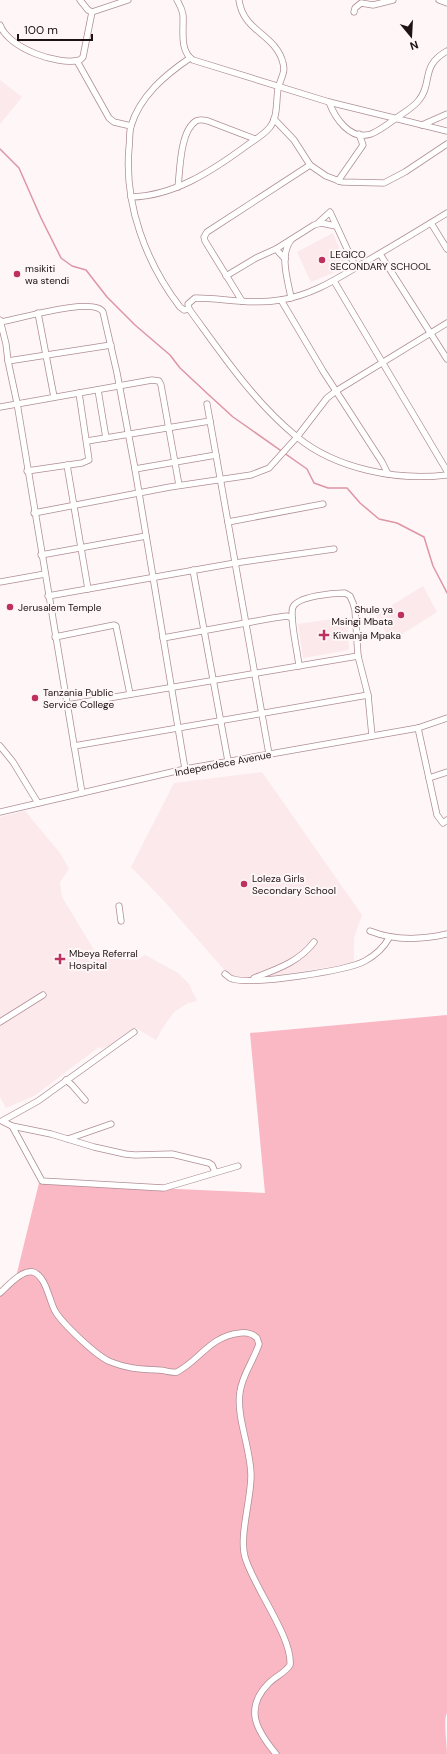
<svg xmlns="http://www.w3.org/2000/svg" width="447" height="1754" font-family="'DM Sans',sans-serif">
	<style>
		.built { fill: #fce9ec }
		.green { fill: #fab7c4 }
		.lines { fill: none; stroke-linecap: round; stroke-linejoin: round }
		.stream { stroke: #de95a4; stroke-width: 1.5 }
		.minor-casing { stroke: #af8e94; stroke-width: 7 }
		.minor { stroke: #fff; stroke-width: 5.5 }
		.poi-dot { fill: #be305f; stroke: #fef6f7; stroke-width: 1.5 }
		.labels { text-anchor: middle; stroke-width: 4; stroke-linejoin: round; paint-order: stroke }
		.poi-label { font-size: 10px; fill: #1e1214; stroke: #fef6f7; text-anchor: start }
		.street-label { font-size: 10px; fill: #1e1214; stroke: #fef6f7 }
	</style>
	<rect width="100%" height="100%" fill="#fef6f7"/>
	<g class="built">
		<path d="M0,80L22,97L0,124Z"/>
		<path d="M333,233L347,267L311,282L297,252Z"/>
		<path d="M423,586L437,612L391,641L376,615Z"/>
		<path d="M347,617L349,650L303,658L298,624Z"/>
		<path d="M262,772L362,915L354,938V963L235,982L164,901L131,867L174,783Z"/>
		<path d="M25,811L60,853L69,869L60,882L62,897L99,958L137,960L145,955L178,973L189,984L197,1001L188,1003L174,1012L162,1029L156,1040L136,1028L111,1045L101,1049L99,1047L34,1096L6,1108L0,1097V817Z"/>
	</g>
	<path class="green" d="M447,1015V1713C443,1719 447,1744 447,1754H0V1291L14,1285L39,1183L265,1193L250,1033Z"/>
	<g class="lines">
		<path class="stream" d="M0,149L19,168L41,218L61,258L72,266L86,270L107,297L135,325L170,355L180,368L210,396L233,417L307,469L314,483L328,488H347L360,503L379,519L397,523L424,537L433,566L447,593"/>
		<g class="minor-casing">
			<g id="minor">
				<path d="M80,0L88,10L92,12L128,0"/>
				<path d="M177,0C180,5 182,9 183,15C184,29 179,51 193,60L329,102L447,131"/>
				<path d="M439,0L447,3"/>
				<path d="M354,12L355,8L361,3L373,5L393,0"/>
				<path d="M0,25C8,48 58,66 80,60L83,57L92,12"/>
				<path d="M77,61L109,118L114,122L131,126"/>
				<path d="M329,102C335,118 350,141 371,134C379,131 388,124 395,119C403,113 413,108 419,100C433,83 420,66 447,51"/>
				<path d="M274,119L294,140L310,165L326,176L342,182L384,183L405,172L447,144"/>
				<path d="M422,125L447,114"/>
				<path d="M338,181L363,145L359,134"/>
				<path d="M178,187C180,170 180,131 196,121C199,119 204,120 208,121L255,139"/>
				<path d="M131,197C174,196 212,171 246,146C254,140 264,135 270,127C278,117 276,101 278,89C280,79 286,73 283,63C276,34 243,32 239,0"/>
				<path d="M447,213C416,232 386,250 355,268C332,282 308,296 280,300C252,305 223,298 195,298L188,304L189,309C222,354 253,401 297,437C336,469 397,481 447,475"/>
				<path d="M318,223L330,212L356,268"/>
				<path d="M431,223L447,249"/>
				<path d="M276,249L285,259"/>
				<path d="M380,254L447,359"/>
				<path d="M226,276L256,258L276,249L314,225L321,223L336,226"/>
				<path d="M334,281L447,471"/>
				<path d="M291,298C288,280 279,256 291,240"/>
				<path d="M281,300L323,371L382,462L388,474"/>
				<path d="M242,301L205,241L204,237L207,232L310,165"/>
				<path d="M189,309L184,310L180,307C146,263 124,204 129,148C130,141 129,133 131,126C140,96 165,75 190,58"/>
				<path d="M38,313L54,397"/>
				<path d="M0,320L6,344L8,361L17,403L82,793"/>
				<path d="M1,322C19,319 94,296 103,312L117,373L135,469L185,769"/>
				<path d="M8,361L111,345"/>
				<path d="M98,390L106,438"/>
				<path d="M207,404L269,754"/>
				<path d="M0,407L152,380L159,381L161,385L179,485"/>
				<path d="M87,441L210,421"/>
				<path d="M67,465L88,589"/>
				<path d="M135,469L216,455"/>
				<path d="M27,471L82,463L89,460L79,393"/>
				<path d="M34,513L170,487L251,475L269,468L297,437L327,398L336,391L447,323"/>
				<path d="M228,522L323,504"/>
				<path d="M41,555L146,536"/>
				<path d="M193,570L228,761"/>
				<path d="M0,582L45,574"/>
				<path d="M48,596L235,563L334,549"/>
				<path d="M55,637L114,625L116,626L130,694"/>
				<path d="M163,638L273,618L287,616L292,618"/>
				<path d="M299,666C298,654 289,616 293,607C298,596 334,593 345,593L350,596L353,603L355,610L358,656L368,695L372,736"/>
				<path d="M67,705L358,656"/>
				<path d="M418,728L437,815L443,823L447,820"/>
				<path d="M0,746L13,762L38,803"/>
				<path d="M74,746L368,695"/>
				<path d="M429,778L447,772"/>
				<path d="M0,812L185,769L418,728L447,718"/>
				<path d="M119,906L121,921"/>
				<path d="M370,931C395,941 421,940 447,934"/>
				<path d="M225,974C228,976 230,979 233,979C253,985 346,971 365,961C374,956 384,947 389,938"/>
				<path d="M254,978C277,969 299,962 314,942"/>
				<path d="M0,1022L43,995"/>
				<path d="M134,1032L38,1101L2,1121L12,1126L42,1181L164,1188L238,1166"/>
				<path d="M66,1080L72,1085L85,1100"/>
				<path d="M12,1126L51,1134L94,1147L125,1154L135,1155L172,1154L209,1163L212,1165L215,1172"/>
				<path d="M68,1139L111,1124"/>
				<path d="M0,1293C8,1286 21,1270 33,1272C46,1276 49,1300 55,1311C62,1323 97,1357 111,1362C128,1369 141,1369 159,1370C165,1370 170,1373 177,1372C200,1360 210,1336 240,1333C246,1332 252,1333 257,1338L259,1344C254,1360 242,1375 240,1392C236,1417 251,1449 251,1476C251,1499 239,1537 245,1557C253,1586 293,1638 290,1665C285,1673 276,1676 269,1683C243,1709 257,1731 276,1754"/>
			</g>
		</g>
		<use href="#minor" class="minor"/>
	</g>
	<g class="poi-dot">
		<circle cx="322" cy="260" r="4"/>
		<circle cx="17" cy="274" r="4"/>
		<circle cx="10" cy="607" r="4"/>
		<circle cx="401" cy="615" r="4"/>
		<path d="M322 629h4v4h4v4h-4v4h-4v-4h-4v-4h4z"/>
		<circle cx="35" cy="698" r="4"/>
		<circle cx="244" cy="884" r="4"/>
		<path d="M58 953h4v4h4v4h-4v4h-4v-4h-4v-4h4z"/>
	</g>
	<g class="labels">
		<g class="poi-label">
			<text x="330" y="258">LEGICO<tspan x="330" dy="12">SECONDARY SCHOOL</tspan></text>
			<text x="25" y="272">msikiti<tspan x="25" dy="12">wa stendi</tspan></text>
			<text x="18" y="611">Jerusalem Temple</text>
			<text x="393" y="613" text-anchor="end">Shule ya<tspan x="393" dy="12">Msingi Mbata</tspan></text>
			<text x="333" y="639">Kiwanja Mpaka</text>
			<text x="43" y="696">Tanzania Public<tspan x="43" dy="12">Service College</tspan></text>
			<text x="252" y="882">Loleza Girls<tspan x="252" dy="12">Secondary School</tspan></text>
			<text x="69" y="957">Mbeya Referral<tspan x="69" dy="12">Hospital</tspan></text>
		</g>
		<g class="street-label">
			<text transform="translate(223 763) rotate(-11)" y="4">Independece Avenue</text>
		</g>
	</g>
	<g transform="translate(411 36) rotate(162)" stroke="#fef6f7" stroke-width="3" paint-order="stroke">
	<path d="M0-3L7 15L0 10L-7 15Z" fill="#1e1214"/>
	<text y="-6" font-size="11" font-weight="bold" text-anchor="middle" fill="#1e1214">N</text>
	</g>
	<path d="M18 34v6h74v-6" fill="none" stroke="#1e1214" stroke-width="2"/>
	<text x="24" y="34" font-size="12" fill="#1e1214" stroke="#fef6f7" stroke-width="3" paint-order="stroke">100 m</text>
</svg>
